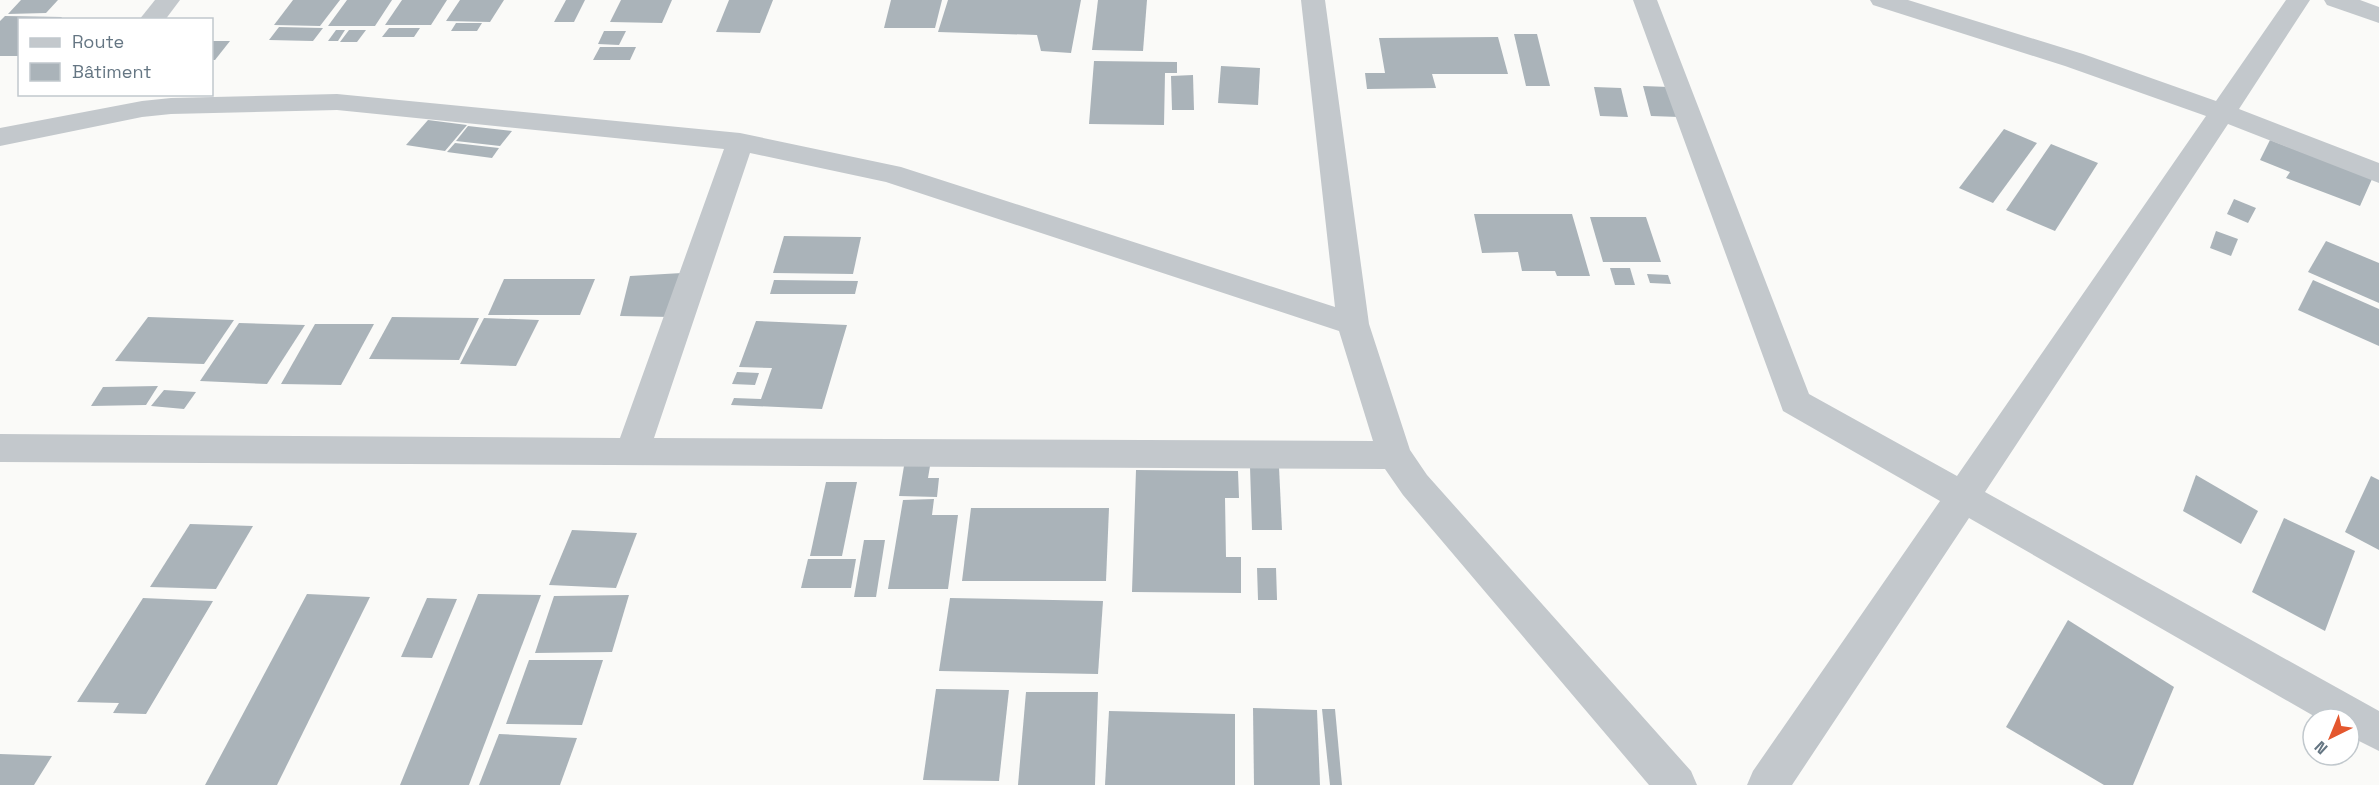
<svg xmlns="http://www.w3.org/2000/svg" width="2379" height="785" font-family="'Space Grotesk',sans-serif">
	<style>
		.building { fill: #aab3b9 }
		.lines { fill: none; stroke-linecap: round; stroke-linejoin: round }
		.street { fill: #c3c8cc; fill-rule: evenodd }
	</style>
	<rect width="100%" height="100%" fill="#fafaf8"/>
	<g class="building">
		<path d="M21,0H58L46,13L8,14Z"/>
		<path d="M293,0H340L320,26L274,25Z"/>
		<path d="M347,0H392L375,26H328Z"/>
		<path d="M402,0H447L431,25H385Z"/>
		<path d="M460,0H504L490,22L446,21Z"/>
		<path d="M566,0H585L574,22H554Z"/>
		<path d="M621,0H672L662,23L610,22Z"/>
		<path d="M729,0H773L760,33L716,32Z"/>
		<path d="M891,0H942L935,28H884Z"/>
		<path d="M948,0H1081L1071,53L1041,51L1037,35L938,32Z"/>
		<path d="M1098,0H1147L1143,51L1092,50Z"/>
		<path d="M5,16L62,17L60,20H20V56H0V21Z"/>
		<path d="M456,23H482L477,31H451Z"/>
		<path d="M279,27L323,28L313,41L269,40Z"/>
		<path d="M389,28H420L414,37H382Z"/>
		<path d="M336,30H345L338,41H328Z"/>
		<path d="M349,30H366L357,42H340Z"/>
		<path d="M604,31H626L619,45L598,44Z"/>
		<path d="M1514,34H1537L1550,86H1526Z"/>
		<path d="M1498,37L1508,74H1432L1436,88L1367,89L1365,73H1385L1379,38Z"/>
		<path d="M212,41H230L215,60H212Z"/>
		<path d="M600,47H636L630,60H593Z"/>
		<path d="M1094,61L1177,62V73H1165L1164,125L1089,124Z"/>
		<path d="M1221,66L1260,68L1258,105L1218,103Z"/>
		<path d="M1193,75L1194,110H1172L1171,76Z"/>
		<path d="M1643,86L1669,87L1679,117L1651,116Z"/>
		<path d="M1594,87L1621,88L1628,117L1600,116Z"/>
		<path d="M428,120L467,125L445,151L406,145Z"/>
		<path d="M468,126L512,131L500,146L456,141Z"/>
		<path d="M2004,129L2037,143L1993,203L1959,188Z"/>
		<path d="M2270,140L2372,179L2360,206L2286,178L2290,172L2260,160Z"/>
		<path d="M455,143L499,148L492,158L447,152Z"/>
		<path d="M2051,144L2098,163L2055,231L2006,210Z"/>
		<path d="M2234,199L2256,208L2248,223L2227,214Z"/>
		<path d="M1474,214H1572L1590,276H1557L1555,271H1522L1518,252L1482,253Z"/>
		<path d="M1590,217H1646L1661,262H1603Z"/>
		<path d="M2216,231L2238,239L2231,256L2210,248Z"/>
		<path d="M784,236L861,237L853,274L773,273Z"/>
		<path d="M2326,241L2379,263V303L2308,272Z"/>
		<path d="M1610,268H1630L1635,285H1615Z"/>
		<path d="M682,273L671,317L620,316L630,276Z"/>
		<path d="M1647,274L1668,275L1671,284L1650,283Z"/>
		<path d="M504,279H595L580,315H488Z"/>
		<path d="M774,280L858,281L855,294H770Z"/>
		<path d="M2313,280L2379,309V346L2298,310Z"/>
		<path d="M148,317L234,320L204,364L115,361Z"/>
		<path d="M392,317L479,318L459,360L369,359Z"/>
		<path d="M484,318L539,320L516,366L460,364Z"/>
		<path d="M756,321L847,325L822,409L731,405L734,398L761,399L772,368L739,367Z"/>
		<path d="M239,323L305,325L267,384L200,381Z"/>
		<path d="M315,324H374L341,385L281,384Z"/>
		<path d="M737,372L759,373L755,385L732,384Z"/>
		<path d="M158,386L146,405L91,406L103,387Z"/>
		<path d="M164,390L196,392L184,409L151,406Z"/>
		<path d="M904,466H930L928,478H939L937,497L899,496Z"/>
		<path d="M1250,467H1279L1282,530H1252Z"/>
		<path d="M1136,470L1238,471L1239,498H1225L1226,557H1241V593L1132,592Z"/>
		<path d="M2196,475L2258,511L2241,544L2183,511Z"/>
		<path d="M2371,476L2379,480V550L2345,532Z"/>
		<path d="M826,482H857L842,556H810Z"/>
		<path d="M934,499L932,515H958L948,589H888L903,500Z"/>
		<path d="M971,508H1109L1106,581H962Z"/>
		<path d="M2284,518L2355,551L2325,631L2252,592Z"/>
		<path d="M190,524L253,526L216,589L150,587Z"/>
		<path d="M572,530L637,533L616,588L549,585Z"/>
		<path d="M864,540H885L876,597H854Z"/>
		<path d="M808,559H856L851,588H801Z"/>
		<path d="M1257,568H1276L1277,600H1258Z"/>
		<path d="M307,594L370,597L277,785H205Z"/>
		<path d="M478,594L541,595L469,785H400Z"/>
		<path d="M629,595L612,652L535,653L554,596Z"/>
		<path d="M143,598L213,601L146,714L113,713L119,703L77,702Z"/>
		<path d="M427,598L457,599L432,658L401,657Z"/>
		<path d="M950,598L1103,601L1098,674L939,671Z"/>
		<path d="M2068,620L2174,687L2133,785H2104L2006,727Z"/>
		<path d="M529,660H603L582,725L506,724Z"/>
		<path d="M936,689L1009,690L999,781L923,780Z"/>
		<path d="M1026,692H1098L1095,785H1018Z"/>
		<path d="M1253,708L1317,710L1320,785H1254Z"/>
		<path d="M1322,709H1335L1342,785H1330Z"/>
		<path d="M1109,711L1235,714V785H1105Z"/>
		<path d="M499,734L577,738L560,785H479Z"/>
		<path d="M0,754L52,756L34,785H0Z"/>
	</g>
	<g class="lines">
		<g class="street">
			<path d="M155,0H180L165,20H139Z"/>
			<path d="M1301,0H1325L1369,324L1410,450L1427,475L1691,771L1697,785H1649L1403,495L1385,469L0,462V434L620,438L724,149L337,110L171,114L142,117L0,146V128L142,101L171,98L337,94L740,133L901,167L1335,307ZM750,153L886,182L1339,331L1373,441L654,438Z"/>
			<path d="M1633,0H1657L1809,394L1957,476L2206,116L2065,66L1873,5L1870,0H1908L2083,54L2216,101L2286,0H2310L2239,109L2379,163V183L2228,124L1985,492L2379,711V751L2349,736V719H2319L1969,518L1792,785H1747L1753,771L1940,501L1783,411Z"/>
			<path d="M2324,0H2360L2379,7V23L2327,5Z"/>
		</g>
	</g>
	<rect x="18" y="18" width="195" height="78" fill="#ffffff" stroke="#c1c8cd" stroke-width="1.5"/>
	<rect x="30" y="38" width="30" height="9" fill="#c3c8cc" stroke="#c1c8cd" stroke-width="1.5"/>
	<text x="72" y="48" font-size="18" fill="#657683">Route</text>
	<rect x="30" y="63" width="30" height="18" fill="#aab3b9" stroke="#c1c8cd" stroke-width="1.5"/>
	<text x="72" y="78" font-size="18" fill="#657683">Bâtiment</text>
	<g transform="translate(2331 737) rotate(223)"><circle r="28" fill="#ffffff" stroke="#c1c8cd" stroke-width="1.5"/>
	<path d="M0-4.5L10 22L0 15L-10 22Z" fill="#e4572e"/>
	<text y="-9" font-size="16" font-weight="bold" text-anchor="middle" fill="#657683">N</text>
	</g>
</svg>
